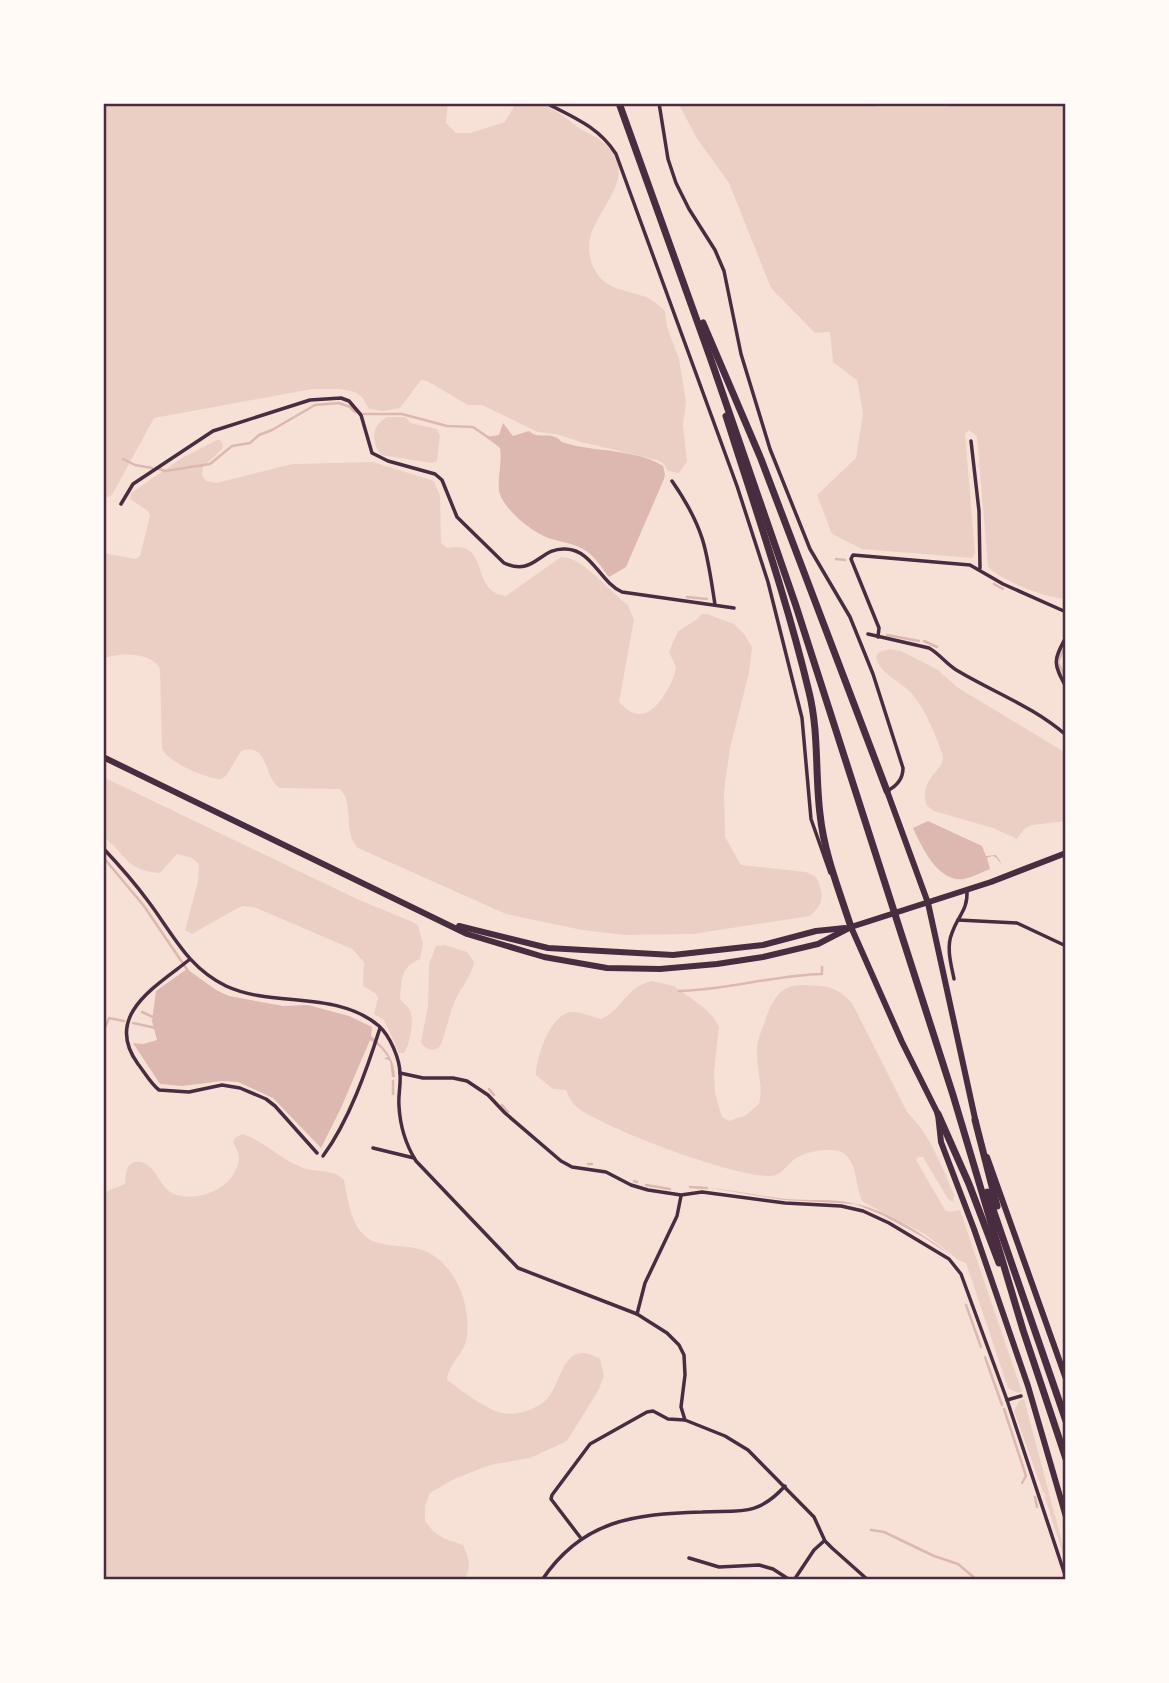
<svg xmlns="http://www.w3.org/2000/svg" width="1169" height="1683" font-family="Jost,sans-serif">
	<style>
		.green { fill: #ebcfc5 }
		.water { fill: #dcb8b0 }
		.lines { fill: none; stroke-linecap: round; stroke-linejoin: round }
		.stream { stroke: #dcb8b0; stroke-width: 2.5 }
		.minor { stroke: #4a2c40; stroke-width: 3.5 }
		.trunk { stroke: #4a2c40; stroke-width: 6 }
		.motorway { stroke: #4a2c40; stroke-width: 7 }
		.neatline { fill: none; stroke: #4a2c40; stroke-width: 2.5 }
	</style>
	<rect width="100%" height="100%" fill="#f7e1d7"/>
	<g class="green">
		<path d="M103,103H448L446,123L456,133H470L505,122L516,103C523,103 531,102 538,103C551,105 568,120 579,128C588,133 599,138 606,145C648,189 569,219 594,268C605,290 623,289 643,296C651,298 659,306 665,311L667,327L679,359L686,402L683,425L687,462L679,473L668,471L664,464L657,460L581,442L556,434L538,432L482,405H468L427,381L421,380L400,408L383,411L369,409L362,397L355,392L340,389H312L154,418L112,495L103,499Z"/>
		<path d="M678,103H865L877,107H947L953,103H1066V599C1044,597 1004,582 988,567L977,436L969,430L965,434L975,553L972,558L862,549L832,534L817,495L856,458L863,413L857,380L833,362L830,332L815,333L771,288L729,183L696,137Z"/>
		<path d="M387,417H406L410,423L437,429L440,436L437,461L432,463L381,455C371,441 371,426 387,417Z"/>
		<path d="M219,439L223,445L222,449L203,467L202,475L206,481L216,483L293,464L373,462L434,481L440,496L441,543L447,548C492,539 468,591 506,596L561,557C581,555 611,593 628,605L634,620L619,702C624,707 630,713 638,714C656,716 674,683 676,667L669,652L678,631L696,620L702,614H707L734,624L744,634L752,647L749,673L730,748L724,791L725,837L741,865L806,872L816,877C824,894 825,902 810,916L693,934L625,935L582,930L506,914L358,848C342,832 355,804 340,789L280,788C262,777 270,742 241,751L226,776L221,779C207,779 166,762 162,748L160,668C149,652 120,652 103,659V553L136,559L140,556L150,516L148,511L130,499L131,493L182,458Z"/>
		<path d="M889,649L901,651L938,670L957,687L1066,753V821L1032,825L1024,829L1017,839L993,828L934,811L927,806C917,776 948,771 942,753C935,734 926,711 913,695C901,681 880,675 876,657L878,653Z"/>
		<path d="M103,777L357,899L415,923L418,926L423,944L420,959C400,968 402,979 400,999C402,1002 405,1004 408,1007C416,1017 410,1044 404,1053H399L384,1020L374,1014L378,998L375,993L363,986L364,962L352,949L254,907L243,906L236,909L192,934L185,930L198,882L199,864L192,858L177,854L160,873C127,871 126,855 103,836Z"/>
		<path d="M445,945L467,952L474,962C471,980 458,989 453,1006C450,1013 443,1043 439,1047C432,1053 424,1048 421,1042L428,1006L429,964L436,946Z"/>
		<path d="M651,981L674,986L703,1007L713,1017L719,1026L714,1072L715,1093L722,1117L729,1121L746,1115L759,1104C764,1086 756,1069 757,1050C757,1041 761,1032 764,1024C771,1003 778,984 803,985C826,986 835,985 852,1003L907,1112C930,1135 941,1164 954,1195L953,1202L948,1199L923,1157H918L916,1160L945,1210L950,1212L960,1210L1022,1392L1018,1393L1008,1388L966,1263L960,1261L925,1234L863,1202C855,1189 858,1162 843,1153C831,1146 807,1152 796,1158C787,1164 782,1176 770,1176C734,1177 608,1130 578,1108C572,1104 569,1097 566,1090L553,1089L536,1075C536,1058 551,1011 573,1012C582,1012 592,1017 601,1019C622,1010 625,988 651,981Z"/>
		<path d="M242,1134C264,1141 280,1159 301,1167C316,1173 333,1168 344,1180C347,1197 351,1223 364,1235C375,1247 400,1245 415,1248C453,1256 471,1301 467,1337C465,1354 448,1363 447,1380C462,1391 480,1405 498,1412C513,1417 533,1411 545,1401C563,1385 561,1336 600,1359L604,1376L599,1389L567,1441L530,1458L490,1465L454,1479L430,1493L425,1506V1521L433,1531L443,1538L463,1545C469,1557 472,1568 464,1580H103V1193L125,1184C126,1172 126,1160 141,1162C156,1165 159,1186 172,1193C197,1205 238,1187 239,1157C239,1152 235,1147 233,1142L235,1138Z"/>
		<path d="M1024,1399L1065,1553L1066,1563L1045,1498L1046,1495L1043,1492L1014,1411L1019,1401Z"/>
	</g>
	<g class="water">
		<path d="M503,423L513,436L529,431C538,439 546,433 555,437C562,440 558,441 565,443C594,452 637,449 663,466L665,474L664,479L626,567L609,577C601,567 594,555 583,549C571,542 558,542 546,537C530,530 509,513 501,497C495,485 503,463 500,448L486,437L499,435Z"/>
		<path d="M928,821L982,846L986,856L996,855L1002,864C996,860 997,853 987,858L990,869C982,872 973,877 964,879C938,883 922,847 913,828Z"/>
		<path d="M187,969L216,990L229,996L283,1006L308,1005L349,1016L372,1027L371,1036C385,1048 394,1057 395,1077H392L390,1061L384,1058L388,1057L380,1047L370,1040L341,1108L321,1148L273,1098L238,1082L223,1081L182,1086L160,1084L133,1043L143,1044L157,1040L152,1021L156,991Z"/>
		<path d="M705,1187C732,1190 759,1196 786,1199C809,1201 834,1198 857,1204C891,1212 924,1235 952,1256L923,1237L882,1215L855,1204L784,1200Z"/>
	</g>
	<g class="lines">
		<g class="stream">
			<path d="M364,414H402L447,426L473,427L489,438"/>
			<path d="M123,459L135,465L152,468"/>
			<path d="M159,469L165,471L210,464L232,446L250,443L259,435L272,430L315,405L339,403L350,407L355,412"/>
			<path d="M836,559L845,560"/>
			<path d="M994,584L1003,589"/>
			<path d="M687,597L707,599"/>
			<path d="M887,635L919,641"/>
			<path d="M924,641L937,647"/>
			<path d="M1066,643L1058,662L1066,679"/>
			<path d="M103,857L144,906L188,971"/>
			<path d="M679,991C727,990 774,975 822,974V967"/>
			<path d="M142,1012L155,1018"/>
			<path d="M133,1023L156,1028"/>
			<path d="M103,1032L109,1018L124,1021"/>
			<path d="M489,1089L494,1095"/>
			<path d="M393,1094V1081"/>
			<path d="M502,1105L508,1112"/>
			<path d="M588,1164H592"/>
			<path d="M634,1181L637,1182"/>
			<path d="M646,1185L670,1189"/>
			<path d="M690,1187L707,1188"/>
			<path d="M966,1305L981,1347"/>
			<path d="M985,1357L1002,1405"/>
			<path d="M1004,1409L1026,1476L1022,1483"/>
			<path d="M1035,1497L1037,1507"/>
			<path d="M871,1530L884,1532L934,1556L958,1564L977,1580"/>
		</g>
		<g class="minor">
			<path d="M546,103C573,117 599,127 616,154L737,486L768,582L802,718L811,819L830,873"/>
			<path d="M659,103L668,159L676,183L689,209L715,250L724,271L741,354L770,449L810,549L850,617L873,674L903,768C903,779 897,786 887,791"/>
			<path d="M971,441L979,511L980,568"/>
			<path d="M672,481C704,527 707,550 715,605"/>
			<path d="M121,504L133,484L213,431L310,400L341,398L349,401L361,415L372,453L388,461L435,474L442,480L457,517L504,563C535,577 539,547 566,549C592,550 600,582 622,592L734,608"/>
			<path d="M868,634L929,648C940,654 947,665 958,671C995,693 1034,707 1066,735"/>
			<path d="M878,637L879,628L851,559L853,555L970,565L1003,584L1066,612"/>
			<path d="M1066,637C1053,661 1053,663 1066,687"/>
			<path d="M103,848C119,865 134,882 148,901C173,934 187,967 226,986C273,1008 337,990 379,1026C390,1036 400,1059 400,1074C401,1085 398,1095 399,1106C400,1125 406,1145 416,1161L518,1268L637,1314L667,1333L679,1345L684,1355L685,1375L681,1407L685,1420"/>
			<path d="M958,920L1017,923L1066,946"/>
			<path d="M189,960C155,987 103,1016 138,1064C145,1073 151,1084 159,1090L189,1092L222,1085L240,1088L266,1099L275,1106L317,1153"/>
			<path d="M954,979C951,964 946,947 952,933C958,915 968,911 967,890"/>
			<path d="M400,1073L423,1078H453L467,1081L488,1095L505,1113L561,1161L572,1167L606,1172L631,1185L648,1190L681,1195L702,1192L785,1203L841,1206L863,1211L889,1223L949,1259L961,1274L1007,1400L1066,1578"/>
			<path d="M373,1148L414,1158"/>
			<path d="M323,1156C349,1121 367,1069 380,1028"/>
			<path d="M637,1314L645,1283L677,1216L681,1196"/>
			<path d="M1007,1400L1021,1396"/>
			<path d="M580,1537L551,1499L552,1495L590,1444L647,1412L653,1411L668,1419L685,1420L725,1436L748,1450L814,1517L825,1541L832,1548L868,1580"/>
			<path d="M689,1558L719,1567L759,1565L773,1569L790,1580"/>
			<path d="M542,1580C582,1520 634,1514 702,1512C740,1510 757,1517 785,1486"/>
			<path d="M794,1580L814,1550L824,1541"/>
		</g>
		<g class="trunk">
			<path d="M103,757L467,934L544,957L607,968L660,969L717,964L763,957L818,944L851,927L991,882L1066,853"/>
			<path d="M887,791L928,903L976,1123"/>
			<path d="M459,926L548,948L673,955L763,945L816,931L845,928"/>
			<path d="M851,927L902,1042L938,1114L941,1142L974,1229L1028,1386L1066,1517"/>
			<path d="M987,1157L1066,1379"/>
		</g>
		<g class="motorway">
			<path d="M619,103L710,357L796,606L953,1095L1023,1330L1066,1459"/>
			<path d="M703,323L761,459L887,791"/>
			<path d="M726,416C755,508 787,599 809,692C819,732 815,773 820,814C824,853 839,890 851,927"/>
			<path d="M938,1114L969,1184L999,1263"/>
			<path d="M975,1120L997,1206"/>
			<path d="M987,1192L1066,1421"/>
		</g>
	</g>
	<rect width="1169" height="1683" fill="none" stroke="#fffaf5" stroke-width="210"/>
	<rect x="105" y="105" width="959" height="1473" class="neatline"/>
</svg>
